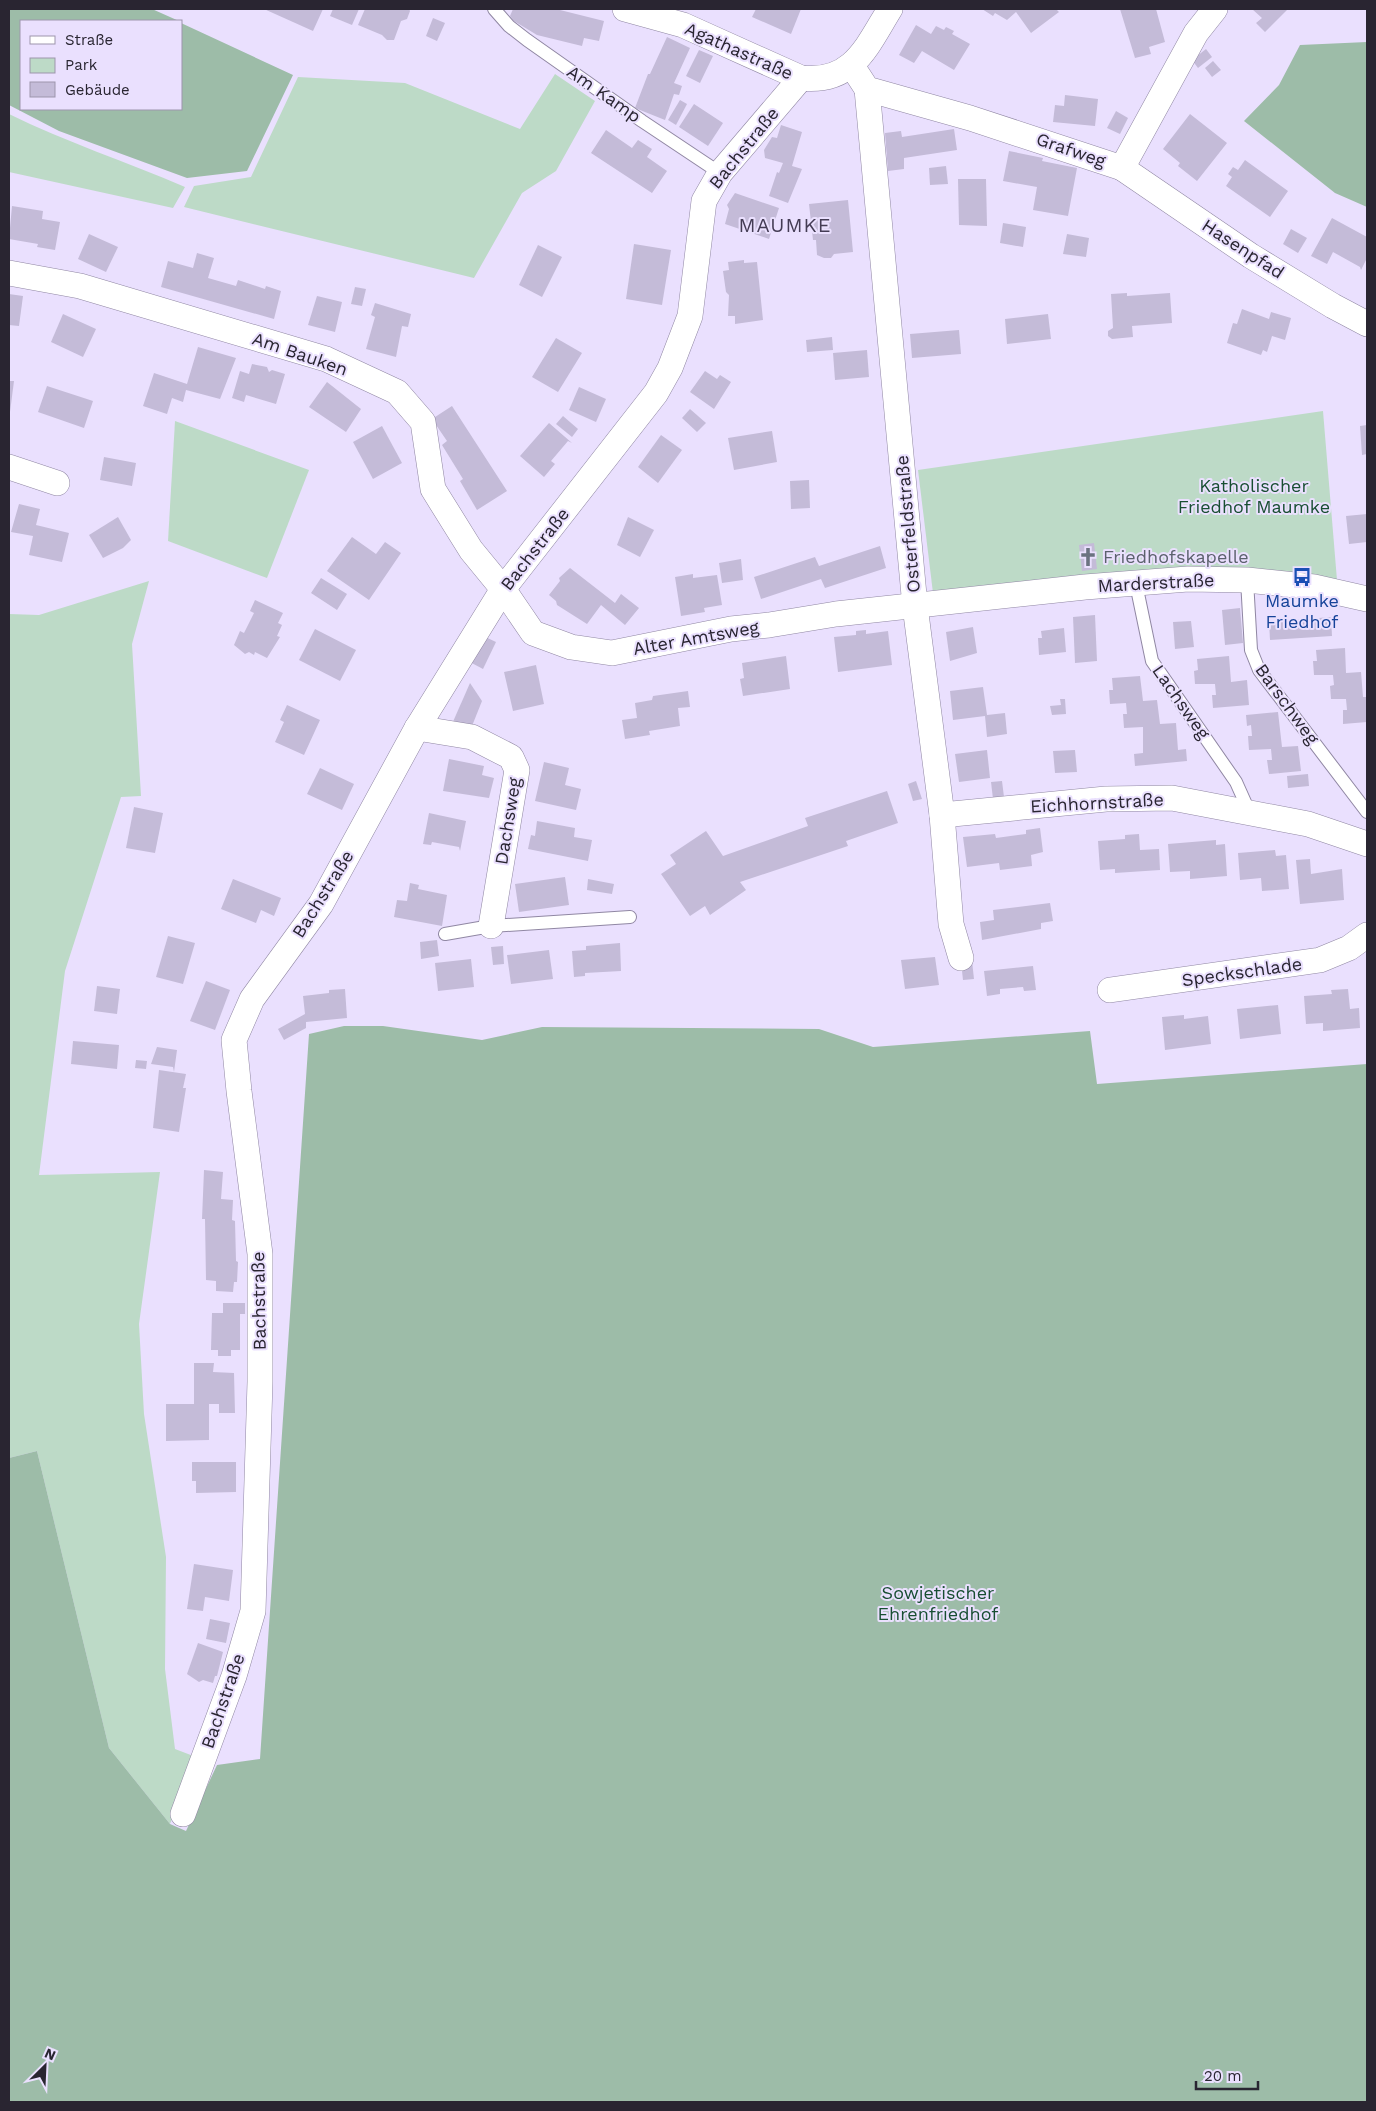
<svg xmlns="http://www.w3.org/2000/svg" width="1376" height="2111" font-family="'Work Sans',sans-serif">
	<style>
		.green { fill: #bddac7 }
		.forest { fill: #9dbca8 }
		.building { fill: #c4bbd8 }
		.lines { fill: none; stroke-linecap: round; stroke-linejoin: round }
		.lane-casing { stroke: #9087a3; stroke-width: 14 }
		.street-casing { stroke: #9087a3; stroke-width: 26 }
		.lane { stroke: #fff; stroke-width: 12 }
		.street { stroke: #fff; stroke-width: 25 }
		.labels { text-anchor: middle; stroke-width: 4; stroke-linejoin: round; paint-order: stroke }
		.street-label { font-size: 18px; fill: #292531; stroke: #eae0fe }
		.park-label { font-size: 18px; fill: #184e32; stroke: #eae0fe }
		.worship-label { font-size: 18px; fill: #5b616d; stroke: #eae0fe; text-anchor: start }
		.transit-label { font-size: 18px; fill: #164399; stroke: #eae0fe }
		.quarter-label { font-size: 20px; letter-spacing: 1px; fill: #443c54; stroke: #eae0fe }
	</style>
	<rect width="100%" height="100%" fill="#eae0fe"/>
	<g class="green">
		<path d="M555,74L595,101L556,171L522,193L474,278L184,207L194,186L251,177L298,77L405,83L520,129Z"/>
		<path d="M9,114C66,142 127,162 185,187L173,208L9,172Z"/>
		<path d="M1323,411L1337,580L933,593L918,470Z"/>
		<path d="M175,421L309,470L267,578L168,541Z"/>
		<path d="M149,581L132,644L141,796L121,797L65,971L39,1175L160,1172L139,1324L144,1414L166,1557L165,1669L175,1749L196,1757L170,1824L109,1748L37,1451L9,1458V614L39,615Z"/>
	</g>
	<g class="forest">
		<path d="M9,9H152L179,21H21V109H181V23L293,75L247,171L187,178L59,131L9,105Z"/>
		<path d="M1367,42V207L1335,193L1244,121L1279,85L1300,45Z"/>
		<path d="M344,1026H383L482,1040L542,1027L819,1029L873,1047L1090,1031L1097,1084L1367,1064V2102H9V1458L37,1451L109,1748L170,1824L186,1831L217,1765L260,1759L309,1034Z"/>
	</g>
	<g class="building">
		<path d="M264,9H323L313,31Z"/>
		<path d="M333,9H359L352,25L330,16Z"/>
		<path d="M365,9H409L410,11L407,19L401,21L394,40H387L382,35L358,25Z"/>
		<path d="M513,9H556L604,21L599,41L584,38L582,46L537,35L514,21L510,16Z"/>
		<path d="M756,9H801L791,34L752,17Z"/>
		<path d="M982,9H1056L1059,12L1031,33L1016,12L1007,20L995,13L993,16Z"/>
		<path d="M1120,9H1156L1165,42L1149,47L1151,54L1135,58Z"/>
		<path d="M1252,9H1288L1265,32L1256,23L1262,18Z"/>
		<path d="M433,18L445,23L437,41L426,36Z"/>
		<path d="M916,25L931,34L936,26L944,30L946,27L954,31L952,34L970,44L954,70L922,51L914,63L899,55Z"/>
		<path d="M667,37L690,48L674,83L682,86L679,95L674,94L665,120L635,108L648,74H650Z"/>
		<path d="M1206,49L1212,57L1198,68L1192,60Z"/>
		<path d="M699,50L713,56L700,83L686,76Z"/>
		<path d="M1213,61L1221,70L1212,77L1205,68Z"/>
		<path d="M1065,95L1098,99L1095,126L1053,122L1055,105L1064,106Z"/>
		<path d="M680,100L687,104L676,125L668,120Z"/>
		<path d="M694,104L723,123L708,146L679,127Z"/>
		<path d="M1116,111L1128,118L1120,134L1107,128Z"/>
		<path d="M1190,114L1227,143L1197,181L1178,166L1180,163L1163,149Z"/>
		<path d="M781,125L802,132L792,166L802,169L788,203L769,196L777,172L779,173L783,163L765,158L764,150L772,137L777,138Z"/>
		<path d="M954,129L957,150L904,158V169L888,171L885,133L901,131L902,137Z"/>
		<path d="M606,130L632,148L638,140L652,149L647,157L667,171L652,193L591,153Z"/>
		<path d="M1009,151L1043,158L1042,161L1077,168L1068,216L1033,210L1037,187L1003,181Z"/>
		<path d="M1245,160L1288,191L1270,217L1226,186L1232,177L1228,174L1233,167L1238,170Z"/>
		<path d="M946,166L948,184L930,185L929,168Z"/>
		<path d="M958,179H986L987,226L959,225Z"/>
		<path d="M735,193L779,208L769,239L725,224L729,209L727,205Z"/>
		<path d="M848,200L853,252L834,254L831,258H824L817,255L816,240H813L809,204Z"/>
		<path d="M12,206L43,211L42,219L60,222L55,250L37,247L38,244L9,239Z"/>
		<path d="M1332,218L1367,237V258L1361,270L1360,267L1333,252L1327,264L1311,256Z"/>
		<path d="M1003,223L1026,227L1023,247L1000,243Z"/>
		<path d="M1291,229L1307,238L1298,253L1283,244Z"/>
		<path d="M89,234L118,247L106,272L78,259Z"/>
		<path d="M1067,234L1089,238L1086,257L1063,254Z"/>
		<path d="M634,244L671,250L662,305L626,299Z"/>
		<path d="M538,245L562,257L542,297L519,285Z"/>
		<path d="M197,253L214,258L208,278L236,286L238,280L265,289L266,286L281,291L274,319L161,287L168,261L193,268Z"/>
		<path d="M744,260V263L757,262L763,320L735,324V316H728L729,295L726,292L723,271L729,270L728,262Z"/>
		<path d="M355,287L366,289L362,306L351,304Z"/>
		<path d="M1127,293V296L1170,293L1172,323L1132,326L1133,337L1112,339L1108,336V331L1113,328L1111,294Z"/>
		<path d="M9,294L23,296L19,326L9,325Z"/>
		<path d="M317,296L342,302L335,332L308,325Z"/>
		<path d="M375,303L411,314L408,327L402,326L396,357L366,349L375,317L371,315Z"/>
		<path d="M1242,309L1269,319L1271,312L1291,318L1285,340L1272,336L1267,352L1263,350L1261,355L1227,343L1233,323L1237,324Z"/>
		<path d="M63,314L96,329L83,357L51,342Z"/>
		<path d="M1048,314L1051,339L1007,344L1005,319Z"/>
		<path d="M959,330L961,354L912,358L910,334Z"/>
		<path d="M832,337L833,350L807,352L806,340Z"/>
		<path d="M556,338L582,353L558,392L532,377Z"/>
		<path d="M198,347L236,358L220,399L186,390L183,402L172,398L167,414L143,406L154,373L187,384Z"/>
		<path d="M867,350L869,377L835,380L833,353Z"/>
		<path d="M252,364L267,367L269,372L272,370L285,374L276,404L246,395L244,402L232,398L240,371L249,374Z"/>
		<path d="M705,371L717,379L720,375L731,382L714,409L690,392Z"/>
		<path d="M9,381H14L10,412H9Z"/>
		<path d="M327,382L361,409L346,432L309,407Z"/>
		<path d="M47,386L93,401L84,428L38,412Z"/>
		<path d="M579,387L606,399L596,422L569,410Z"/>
		<path d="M452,406L507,491L477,510L460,481L463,479L442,445L447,441L432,419Z"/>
		<path d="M690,409L706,423L697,432L682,418Z"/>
		<path d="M563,416L578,429L572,437L556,424Z"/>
		<path d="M549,423L572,443L568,441L551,461L555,464L544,477L520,456Z"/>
		<path d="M1367,425V454L1362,455L1360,426Z"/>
		<path d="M382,426L402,463L373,479L353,442Z"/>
		<path d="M772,431L777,462L734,470L728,438Z"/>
		<path d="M661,435L682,450L658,483L638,467Z"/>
		<path d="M104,457L136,463L132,486L100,480Z"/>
		<path d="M809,480L810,508L791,509L790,481Z"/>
		<path d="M19,504L40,509L36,525L69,533L62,562L29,555L33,536L11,532Z"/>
		<path d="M1367,514V542L1349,544L1346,516Z"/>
		<path d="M118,517L131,540L123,548L103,558L89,535Z"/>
		<path d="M628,517L654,530L640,557L617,545Z"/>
		<path d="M352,537L376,554L385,542L401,553L369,600L327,571Z"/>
		<path d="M1094,543L1097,569L1082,571L1079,545Z"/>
		<path d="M880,546L886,568L825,588L821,579L761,599L754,577L815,557L819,566Z"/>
		<path d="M741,559L743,580L722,583L719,563Z"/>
		<path d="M570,568L615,603L621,594L639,608L625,625L601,605L587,624L557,605L556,601L549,595L560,581L559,578Z"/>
		<path d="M693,574V578L717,575L722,605L704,608L705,612L681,616L675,577Z"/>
		<path d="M321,578L347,594L337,610L311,593Z"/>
		<path d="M255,600L283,613L278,623L282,625L277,636L280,637L267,658L255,652L254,655L249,652L245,654L234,645L240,631L244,633L254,613L250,611Z"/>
		<path d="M1240,608L1243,643L1225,645L1222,610Z"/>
		<path d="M1095,615L1097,661L1075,663L1073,617Z"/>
		<path d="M1331,617L1332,636L1270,640L1269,622Z"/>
		<path d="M1191,621L1194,647L1175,649L1173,622Z"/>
		<path d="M973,627L977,653L950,661L946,632Z"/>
		<path d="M1064,628L1066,652L1039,655L1038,638H1042L1041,631Z"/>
		<path d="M315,629L356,650L340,681L299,660Z"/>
		<path d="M866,630V634L888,631L892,665L838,672L834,637L856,635V631Z"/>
		<path d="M479,634L496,642L483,669L466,660Z"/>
		<path d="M1345,648L1346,673L1361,672L1363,697H1367V722L1343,724V710H1347L1346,699H1331L1330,686L1334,685L1333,675H1314L1313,661H1317L1316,650Z"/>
		<path d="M786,656L790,689L743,696L740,679L744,678L742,663Z"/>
		<path d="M1229,656L1231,682L1247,680L1249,705L1213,708L1212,695H1216L1215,684H1195L1194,671L1198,670L1197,659Z"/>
		<path d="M536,665L544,704L513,711L504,672Z"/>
		<path d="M1140,676L1143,701L1157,700L1160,724L1176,723L1178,750L1186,749L1187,761L1135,766L1134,754L1143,753V727L1124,728L1123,714H1127L1126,703L1110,704L1109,690H1113L1112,678Z"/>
		<path d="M470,683L482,701L472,726L452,724Z"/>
		<path d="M983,687L987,715L1005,713L1007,734L987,737L985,716L953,720L950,691Z"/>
		<path d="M688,691L690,707L678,708L680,726L649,731L650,735L625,739L622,720L637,718L635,703L652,700L653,696Z"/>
		<path d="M1060,699H1065L1066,714L1052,715L1050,706L1061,705Z"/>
		<path d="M287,705L320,720L304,755L275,742L284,722L280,720Z"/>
		<path d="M1278,712L1282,747L1298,746L1301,771L1269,774L1267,760H1272L1271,749L1249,750L1248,736H1252L1251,725L1247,726L1246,715Z"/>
		<path d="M987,750L990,778L959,782L955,754Z"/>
		<path d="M1075,750L1077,772L1055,773L1053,751Z"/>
		<path d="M449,759L484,766L482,775L494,778L489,798L443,791Z"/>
		<path d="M544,762L569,768L565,785L581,789L576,810L535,801Z"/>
		<path d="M320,768L354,784L342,810L307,794Z"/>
		<path d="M1308,774L1309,786L1288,788L1287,776Z"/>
		<path d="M916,781L922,799L913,801L908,784Z"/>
		<path d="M1002,781L1004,797L993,799L991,782Z"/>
		<path d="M887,791L898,823L846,841L848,846L740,882L746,890L710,915L705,906L690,916L661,874L676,864L670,855L706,831L723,856L808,826L805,818Z"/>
		<path d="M134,807L163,813L155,853L126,848Z"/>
		<path d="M429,813L466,821L460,851L459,847L432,842L431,845L423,844Z"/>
		<path d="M537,821L575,828L574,837L592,840L588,861L528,849L531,835L535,836Z"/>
		<path d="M1040,828L1043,852L1031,855L1032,866L1000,870L999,863L967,867L963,837L995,834L996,838L1026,834V830Z"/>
		<path d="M1139,834L1140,850L1159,849L1160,870L1115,873V869L1100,870L1098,841L1125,839V835Z"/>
		<path d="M1216,840V845L1225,844L1227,876L1190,879V871L1170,872L1168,844Z"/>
		<path d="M1275,850L1276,856L1286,855L1289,889L1262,891L1261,878L1240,880L1238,853Z"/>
		<path d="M1310,859L1311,874L1342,869L1344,900L1300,904L1296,860Z"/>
		<path d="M565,877L569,905L519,912L515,884Z"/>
		<path d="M233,879L281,898L274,916L261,910L256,923L221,909Z"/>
		<path d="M588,879L614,884L612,894L587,890Z"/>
		<path d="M410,883L419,885L418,889L447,895L442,926L394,917L397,900L407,901Z"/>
		<path d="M1050,903L1053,921L1041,923V929L982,940L980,922L994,920L993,910Z"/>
		<path d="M168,936L195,943L183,984L156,977Z"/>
		<path d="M437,940L439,956L421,959L420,942Z"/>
		<path d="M620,943L621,971L585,973V976L574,977L572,951L586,950V946Z"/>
		<path d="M503,946L504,964L493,965L491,947Z"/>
		<path d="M549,950L553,979L511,984L507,955Z"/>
		<path d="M935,957L939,985L905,989L901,960Z"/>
		<path d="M471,959L474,987L438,991L435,963Z"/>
		<path d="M972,961L974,979L963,980L961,962Z"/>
		<path d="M1033,966L1036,990L1024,991L1023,987L1000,989V994L987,996L984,971Z"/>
		<path d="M206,981L230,990L215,1030L190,1021Z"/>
		<path d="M97,986L120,989L117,1014L94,1011Z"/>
		<path d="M345,989L347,1018L306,1022V1028L284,1040L278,1029L305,1014L303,996L329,993V990Z"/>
		<path d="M1348,989L1350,1009L1359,1008L1360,1028L1323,1031V1023L1306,1024L1304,996L1332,994L1331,990Z"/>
		<path d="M1278,1005L1281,1034L1240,1039L1237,1009Z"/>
		<path d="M1184,1015V1019L1208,1016L1211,1044L1165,1050L1162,1017Z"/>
		<path d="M73,1041L119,1045L117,1069L71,1064Z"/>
		<path d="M157,1047L177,1050L174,1072L173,1067L151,1064Z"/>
		<path d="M136,1060L147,1061L146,1069L135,1068Z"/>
		<path d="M159,1070L186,1074L183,1088H186L179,1132L153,1128Z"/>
		<path d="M204,1170L223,1172L221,1199L233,1200L232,1220L235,1221L236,1261L238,1262L237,1282H234L233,1292L216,1291V1281L206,1280L205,1219H202Z"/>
		<path d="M223,1303H245V1314H240V1350H231V1356H218V1350H211L212,1313H223Z"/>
		<path d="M194,1363H214L213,1372L234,1373L235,1413H219V1404H209V1440L166,1441V1404H194Z"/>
		<path d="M192,1462H236V1492L196,1493V1481H192Z"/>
		<path d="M194,1564L233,1570L229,1601L205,1597L203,1611L187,1609Z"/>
		<path d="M210,1619L230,1623L226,1643L206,1639Z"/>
		<path d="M198,1643L223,1652L217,1676H215L213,1683L203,1680L199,1682L187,1674Z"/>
	</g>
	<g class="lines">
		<g class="lane-casing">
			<g id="lane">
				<path d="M494,9L509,26L527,40L642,121L720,173"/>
				<path d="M1247,580L1251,650L1259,670L1367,812"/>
				<path d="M1136,584L1152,661L1236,782L1249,811"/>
				<path d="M445,934L491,926L630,917"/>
			</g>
		</g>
		<g class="street-casing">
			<g id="street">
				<path d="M625,9L683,25L801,78C853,84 867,46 890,9"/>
				<path d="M852,66L867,89L970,118L1122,168L1251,256L1333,306L1367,324"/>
				<path d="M867,89L915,606L942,815L951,924L961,958"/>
				<path d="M1122,168L1196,33L1215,9"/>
				<path d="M9,273L80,286L326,359L397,392L423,422L433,489L471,550L503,589L533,633L571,647L612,653L731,629L769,625L836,614L1085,587L1188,579L1247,580L1314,587L1367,599"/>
				<path d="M9,467L57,483"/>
				<path d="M417,728L472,737L511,757L517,770L491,926"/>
				<path d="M942,815L1106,799L1172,798L1308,824L1367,844"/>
				<path d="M1110,990L1320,960L1349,948L1367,935"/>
				<path d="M183,1814L234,1676L253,1611L260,1382V1254L239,1091L234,1040L252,999L321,904L417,728L503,589L656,393L670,368L690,316L704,201L720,173L801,78"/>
			</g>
		</g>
		<use href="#lane" class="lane"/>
		<use href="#street" class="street"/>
	</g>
	<defs>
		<g id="church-bare" transform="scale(1.5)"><path d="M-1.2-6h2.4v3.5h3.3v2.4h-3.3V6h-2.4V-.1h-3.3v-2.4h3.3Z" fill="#6b7280" stroke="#eae0fe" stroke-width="2.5" paint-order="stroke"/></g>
		<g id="bus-bare" transform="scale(1.5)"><path d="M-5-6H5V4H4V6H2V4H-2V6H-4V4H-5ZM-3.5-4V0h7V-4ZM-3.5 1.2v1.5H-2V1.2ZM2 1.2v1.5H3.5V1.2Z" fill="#1a4fb4" stroke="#eae0fe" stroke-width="2.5" paint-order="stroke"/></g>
	</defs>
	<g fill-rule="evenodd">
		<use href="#church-bare" x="1088" y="557"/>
		<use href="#bus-bare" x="1302" y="577"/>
	</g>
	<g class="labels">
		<g class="street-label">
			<text transform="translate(739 51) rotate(24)" y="6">Agathastraße</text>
			<text transform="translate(604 94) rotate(35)" y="6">Am Kamp</text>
			<text transform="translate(744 148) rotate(-51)" y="6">Bachstraße</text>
			<text transform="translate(1071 150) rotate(19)" y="6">Grafweg</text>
			<text transform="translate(1243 249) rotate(33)" y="6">Hasenpfad</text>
			<text transform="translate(300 354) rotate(19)" y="6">Am Bauken</text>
			<text transform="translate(908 524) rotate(-95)" y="6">Osterfeldstraße</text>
			<text transform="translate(535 549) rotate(-52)" y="6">Bachstraße</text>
			<text transform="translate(1156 583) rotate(-3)" y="6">Marderstraße</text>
			<text transform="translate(696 638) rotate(-10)" y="6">Alter Amtsweg</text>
			<text transform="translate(1181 702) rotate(55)" y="6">Lachsweg</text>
			<text transform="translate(1287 704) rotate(54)" y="6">Barschweg</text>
			<text transform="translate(1097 803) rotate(-3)" y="6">Eichhornstraße</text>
			<text transform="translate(508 821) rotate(-81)" y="6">Dachsweg</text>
			<text transform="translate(323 894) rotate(-58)" y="6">Bachstraße</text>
			<text transform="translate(1242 972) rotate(-8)" y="6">Speckschlade</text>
			<text transform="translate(259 1301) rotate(-91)" y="6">Bachstraße</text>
			<text transform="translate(223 1701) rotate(-71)" y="6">Bachstraße</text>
		</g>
		<g class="park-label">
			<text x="1254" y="492">Katholischer<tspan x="1254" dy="21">Friedhof Maumke</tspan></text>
			<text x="938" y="1599">Sowjetischer<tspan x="938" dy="21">Ehrenfriedhof</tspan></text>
		</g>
		<g class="worship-label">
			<text x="1103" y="563">Friedhofskapelle</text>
		</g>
		<g class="transit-label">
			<text x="1302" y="607">Maumke<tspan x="1302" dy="21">Friedhof</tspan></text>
		</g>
		<g class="quarter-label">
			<text x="785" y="232">MAUMKE</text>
		</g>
	</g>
	<rect width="1376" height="2111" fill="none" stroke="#292531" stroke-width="20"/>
	<rect x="20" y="20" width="162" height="90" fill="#eae0fe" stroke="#9d95ac"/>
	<rect x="30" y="36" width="25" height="8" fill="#ffffff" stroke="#9d95ac"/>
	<text x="65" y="45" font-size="15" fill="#292531">Straße</text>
	<rect x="30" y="58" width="25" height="15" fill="#bddac7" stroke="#9d95ac"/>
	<text x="65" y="70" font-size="15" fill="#292531">Park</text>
	<rect x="30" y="82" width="25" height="15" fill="#c4bbd8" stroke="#9d95ac"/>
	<text x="65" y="95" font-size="15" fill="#292531">Gebäude</text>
	<g transform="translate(45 2066) rotate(24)" stroke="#eae0fe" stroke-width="4" paint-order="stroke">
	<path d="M0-4L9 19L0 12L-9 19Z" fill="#292531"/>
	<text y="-8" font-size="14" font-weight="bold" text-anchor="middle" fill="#292531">N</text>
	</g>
	<path d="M1196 2081v8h62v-8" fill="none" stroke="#292531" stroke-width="2.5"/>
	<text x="1204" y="2081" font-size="15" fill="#292531" stroke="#eae0fe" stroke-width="4" paint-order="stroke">20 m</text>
</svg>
